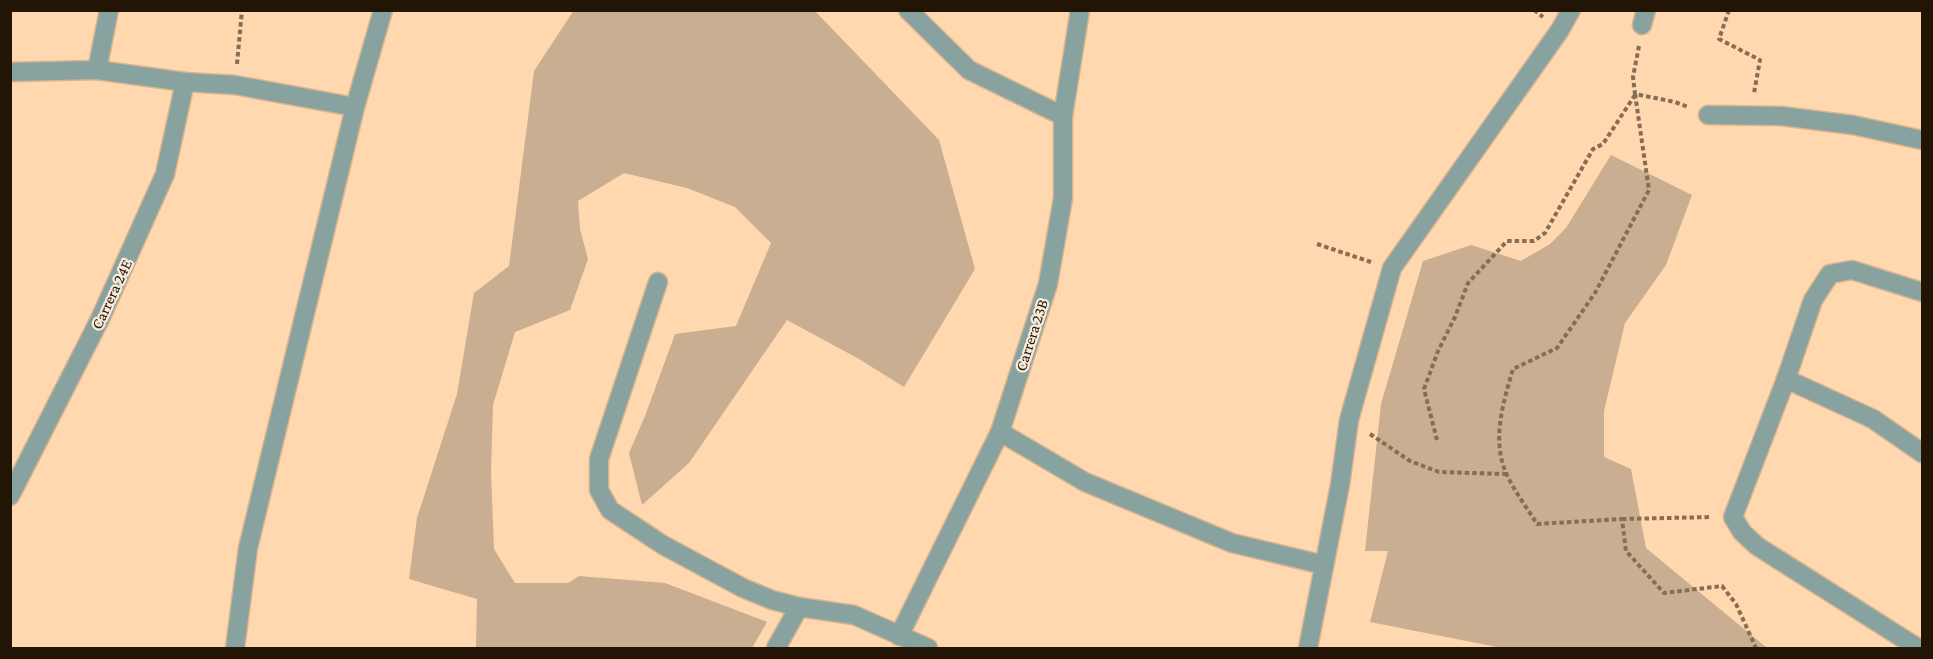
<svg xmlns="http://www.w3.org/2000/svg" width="1933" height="659" font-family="'Crimson Pro',serif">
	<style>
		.green { fill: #caae91 }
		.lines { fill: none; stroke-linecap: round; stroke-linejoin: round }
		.minor-casing { stroke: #d7b591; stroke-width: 21 }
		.path { stroke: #866e53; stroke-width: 4; stroke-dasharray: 4.5 3; stroke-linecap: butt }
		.minor { stroke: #87a29f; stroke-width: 18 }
		.labels { text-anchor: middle; stroke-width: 4.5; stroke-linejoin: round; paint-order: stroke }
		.street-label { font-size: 16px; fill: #221506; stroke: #faeada }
	</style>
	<rect width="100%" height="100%" fill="#ffd8b0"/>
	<g class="green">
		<path d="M574,10L815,11L939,140L975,269L904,387L859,359L787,320L689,463L642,505L629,453L645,416L675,334L736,326L771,243L735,207L687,188L624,173L578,201L580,229L588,259L570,310L515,332L493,405L491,472L494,549L515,583H568L579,576L665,583L767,622L752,648H476L477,599L409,579L417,518L457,394L474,293L509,266L534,71Z"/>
		<path d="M1611,155L1692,195L1666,265L1625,323L1604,411V457L1631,469L1646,548L1767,648H1502L1370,622L1388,551H1365L1381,404L1423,261L1471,245L1521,261L1550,244L1566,228Z"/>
	</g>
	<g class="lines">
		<g class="minor-casing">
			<g id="minor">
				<path d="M908,10L969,70L1063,116"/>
				<path d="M1642,25L1646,10"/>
				<path d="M97,70L109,10"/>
				<path d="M10,72L97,70L185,82L235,85L355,107"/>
				<path d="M1708,115L1781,116L1853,125L1922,140"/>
				<path d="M658,282L599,459V490L610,510L663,545L743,588L772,600L799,607L854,615L928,648"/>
				<path d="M1786,379L1873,419L1922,453"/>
				<path d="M1000,432L1085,482L1232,543L1324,565"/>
				<path d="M10,496L100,319L165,174L185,82"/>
				<path d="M899,636L1000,432L1048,284L1063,198V116L1080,10"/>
				<path d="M235,648L248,548L355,107L383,10"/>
				<path d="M776,648L799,607"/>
				<path d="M1308,648L1340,485L1349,420L1392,268L1560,30L1571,10"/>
				<path d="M1918,648L1757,546L1742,532L1733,517L1786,379L1813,300L1830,274L1852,270L1922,292"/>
			</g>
		</g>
		<g class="path">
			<path d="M1534,10L1543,17"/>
			<path d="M1729,10L1719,39L1760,60L1754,93"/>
			<path d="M1639,46L1633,77L1635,94L1675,102L1688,107"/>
			<path d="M237,64L242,10"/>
			<path d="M1635,94L1649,190L1595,293L1557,348L1513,369C1503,403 1491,441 1507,475C1515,492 1527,508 1537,524L1622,519L1626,551L1664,593L1722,586L1736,604L1756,648"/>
			<path d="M1317,244L1371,262"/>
			<path d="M1370,434L1410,461L1439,472L1507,474"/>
			<path d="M1437,440L1424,389L1438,351L1455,317L1468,283L1507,241H1534L1545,233L1593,149L1603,144L1635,95"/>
			<path d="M1622,519L1711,517"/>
		</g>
		<use href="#minor" class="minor"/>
	</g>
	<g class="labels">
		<g class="street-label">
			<text transform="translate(111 294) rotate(-65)" y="6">Carrera 24E</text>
			<text transform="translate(1031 335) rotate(-72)" y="6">Carrera 23B</text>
		</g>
	</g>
	<rect width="1933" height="659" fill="none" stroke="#221506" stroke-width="24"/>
</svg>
